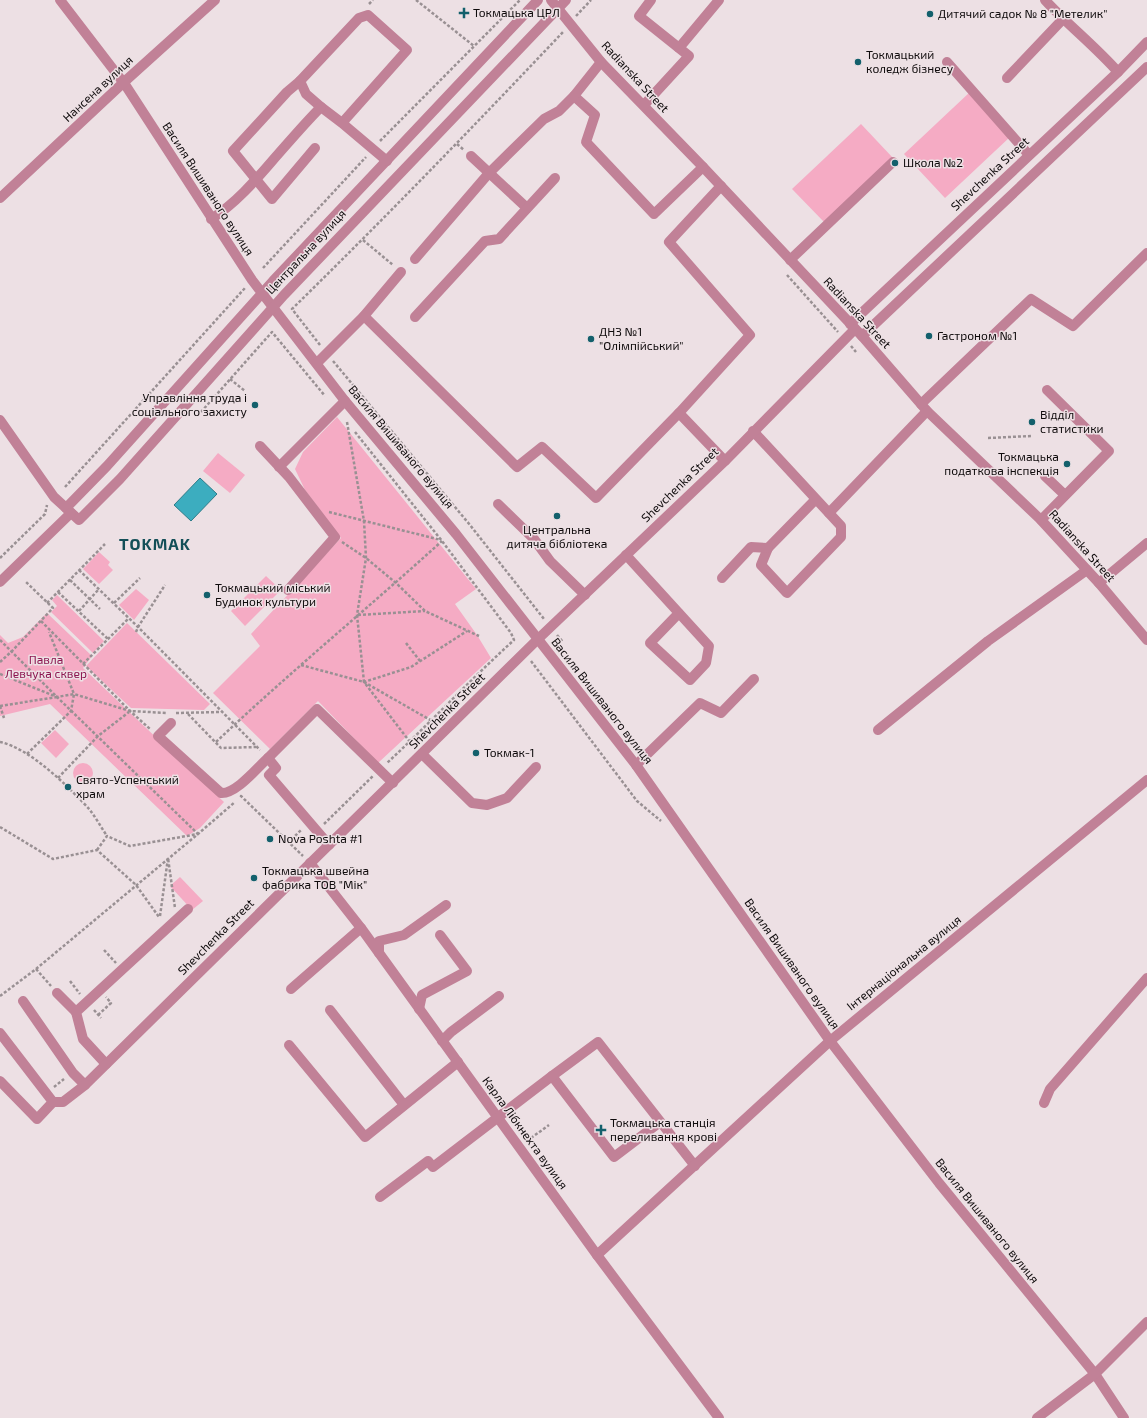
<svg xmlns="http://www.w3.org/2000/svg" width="1147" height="1418" font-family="'Exo 2',sans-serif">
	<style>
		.green { fill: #f5abc4 }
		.water { fill: #3cadbf; stroke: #2e7c89 }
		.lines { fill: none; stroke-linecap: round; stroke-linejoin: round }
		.path { stroke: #999093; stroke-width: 2.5; stroke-dasharray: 3 2; stroke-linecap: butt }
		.minor { stroke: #c18197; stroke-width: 10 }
		.poi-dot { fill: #13606c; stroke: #ede0e4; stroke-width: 1.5 }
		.labels { text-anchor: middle; stroke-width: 3; stroke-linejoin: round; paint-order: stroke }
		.poi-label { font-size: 12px; fill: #0f0b0c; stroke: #ede0e4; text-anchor: start }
		.street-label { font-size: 12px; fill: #0f0b0c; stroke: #ede0e4 }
		.park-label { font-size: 12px; fill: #8d1751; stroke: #ede0e4 }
		.district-label { font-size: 16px; font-weight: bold; letter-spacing: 1px; fill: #134e57; stroke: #ede0e4 }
	</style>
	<rect width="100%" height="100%" fill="#ede0e4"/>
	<g class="green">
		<path d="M970,92L1011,136L945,198L904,154Z"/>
		<path d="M861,124L893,158L825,223L792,189Z"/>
		<path d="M337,417L476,589L455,604L477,635L491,658L378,763L318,701L270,749L213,693L260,646L251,634L341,538L305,490L295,469L303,452Z"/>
		<path d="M218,453L245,475L230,493L203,471Z"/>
		<path d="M99,552L110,562L108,565L113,570L99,584L83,569Z"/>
		<path d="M266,576L281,590L245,626L231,611Z"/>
		<path d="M136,589L149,600L134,620L119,605Z"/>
		<path d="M57,595L104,641L93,653L51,612L57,606L52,600Z"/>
		<path d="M47,613L92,656L83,668L224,802L200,828L187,836L50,704L0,716V635L8,643L23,637Z"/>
		<path d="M127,623L210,704L204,710L131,708L86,666Z"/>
		<path d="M55,730L69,744L56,758L41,743Z"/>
		<circle cx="83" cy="773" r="10"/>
		<path d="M180,877L203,901L192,910L170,886Z"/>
	</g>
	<path class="water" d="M200,478L217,494L191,521L174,505Z"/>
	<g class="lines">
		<g class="path">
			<path d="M416,0L474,46"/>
			<path d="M369,4L373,0"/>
			<path d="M576,16L591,0"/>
			<path d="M380,141L520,0"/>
			<path d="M457,144L464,150"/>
			<path d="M363,240L393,265"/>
			<path d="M263,268L366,157"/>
			<path d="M787,275L838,332"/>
			<path d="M320,345L292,309C385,218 474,126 563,32"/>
			<path d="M851,346L856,352"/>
			<path d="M333,361L470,525L544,619"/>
			<path d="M230,379L245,391"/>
			<path d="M201,412L272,332L325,396"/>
			<path d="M347,422L364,521L366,558L357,615L364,682"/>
			<path d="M355,432L442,541L511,633L514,640C470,680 430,723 387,763"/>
			<path d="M988,438L1031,436"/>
			<path d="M65,487L245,288"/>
			<path d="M329,512L441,540"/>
			<path d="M342,542L366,558L396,583L425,611L479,636"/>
			<path d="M0,558L45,514L47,505"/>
			<path d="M79,570L138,627L260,750"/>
			<path d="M70,580L100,609"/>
			<path d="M58,592L108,639"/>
			<path d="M47,603L105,544"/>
			<path d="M114,603L140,578"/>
			<path d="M79,611L99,589"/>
			<path d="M358,615L425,611"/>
			<path d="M41,621L130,711L150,729"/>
			<path d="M136,632L138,627L165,585"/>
			<path d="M557,635L563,642"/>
			<path d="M0,640L57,697L198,834"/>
			<path d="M406,643L420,661"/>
			<path d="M531,661L637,801L661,821"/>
			<path d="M0,662L12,651L53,608L26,582"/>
			<path d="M83,664L129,618"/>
			<path d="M301,665L364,682L432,721"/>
			<path d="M0,674L57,697L74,694L130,711L167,713"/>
			<path d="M0,706L57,697"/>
			<path d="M0,706L4,718"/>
			<path d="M176,713L221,712"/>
			<path d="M188,714L221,748L256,747"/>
			<path d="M0,742C30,748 70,788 90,810C96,818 101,827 107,836"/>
			<path d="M216,742C289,673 367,609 442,541"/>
			<path d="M410,742L364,682L411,667L467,631"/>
			<path d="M27,754L71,711L74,694L49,632"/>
			<path d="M58,778L98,736L129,712"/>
			<path d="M241,797V796L303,856"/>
			<path d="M324,824L373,776"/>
			<path d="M0,827L53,859L97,850L136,885L159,917"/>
			<path d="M288,843L302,829"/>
			<path d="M97,850L107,836L130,846L198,834"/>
			<path d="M160,916L168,858L175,908"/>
			<path d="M104,950L116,963"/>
			<path d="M36,969L51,986"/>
			<path d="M70,981L80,994"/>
			<path d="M0,996L36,969L198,834L235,802"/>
			<path d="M94,1010L101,1018"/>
			<path d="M98,1015L111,1003L106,997"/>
			<path d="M54,1087L64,1079"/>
			<path d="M531,1138L549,1125"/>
		</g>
		<g class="minor">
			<path d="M60,0L126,86L252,280L345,401L456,534L636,765L830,1041L939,1183L1095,1374L1124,1418"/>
			<path d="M538,0L273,281L107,466L66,508L79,520L120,479L284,295L566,0"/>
			<path d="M551,0L601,62L703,167L862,336L927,411L1041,520L1099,583L1147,640"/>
			<path d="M1045,0C1068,25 1095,46 1118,72"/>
			<path d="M679,48L719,0"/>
			<path d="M947,62L1029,155"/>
			<path d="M1007,78L1063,19"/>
			<path d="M300,81L287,92L233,151L272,199L315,148"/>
			<path d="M574,96L595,115L586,142L654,214L703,167"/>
			<path d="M644,105L689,56L639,16L651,0"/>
			<path d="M342,123L407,50L368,15L359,18L300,81L306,94L321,107L342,123L387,161"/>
			<path d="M471,156L527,208"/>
			<path d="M0,198L123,83L215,0"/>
			<path d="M211,219C235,204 255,181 273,160C289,142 304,124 321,107"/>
			<path d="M415,259L489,173L544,119L559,111L574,96L601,62"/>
			<path d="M790,260L893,162"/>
			<path d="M364,316L517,467L542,447L596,498L679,413L750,335L669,242L721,186"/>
			<path d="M415,317L485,241L499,239L555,178"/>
			<path d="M850,324L1118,72L1147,42"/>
			<path d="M862,336L1147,67"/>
			<path d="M317,363L364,316L401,272"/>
			<path d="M921,404L1031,299L1073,326L1147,253"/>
			<path d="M679,413L725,461"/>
			<path d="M0,420L54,497L66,508"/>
			<path d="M753,431L841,526V537L787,593L761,565L768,548L816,499"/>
			<path d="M260,446L289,477L335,537L288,590"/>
			<path d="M279,467L345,401"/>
			<path d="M1045,476L1065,495"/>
			<path d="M498,504L534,539L550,561L585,595"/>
			<path d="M829,513L927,411"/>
			<path d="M1041,520L1109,451L1047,390"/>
			<path d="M626,555L709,646L706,663L690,680L650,643L679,613"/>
			<path d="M722,578L751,547L768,548"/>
			<path d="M0,582L71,513"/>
			<path d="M1099,583L1147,543"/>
			<path d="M171,723L158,736L221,793C236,794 257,768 268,758L276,768L269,775L329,845"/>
			<path d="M878,730L988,641L1087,570"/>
			<path d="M422,754L472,803L487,805L507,798L536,767"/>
			<path d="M268,758L317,709L393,783"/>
			<path d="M636,765L700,703L721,713L754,679"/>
			<path d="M310,863L361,928L597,1255L719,1418"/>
			<path d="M379,953V941L404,935L446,905"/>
			<path d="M291,989L361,928"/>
			<path d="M57,993L76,1012"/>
			<path d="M23,1001L73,1073L85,1085"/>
			<path d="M419,1009L422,995L467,971L440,935"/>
			<path d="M330,1010L404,1105"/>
			<path d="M0,1033L53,1102L37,1119L0,1081"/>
			<path d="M442,1041L451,1032L499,996"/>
			<path d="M289,1045L365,1137L458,1062"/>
			<path d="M106,1064L83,1039L76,1012L188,909"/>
			<path d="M552,1076L614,1157L660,1122"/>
			<path d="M53,1102H63L85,1085L538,639L725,461L855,329"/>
			<path d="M1044,1103L1050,1089L1147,978"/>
			<path d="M380,1197L428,1161L433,1167L552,1076L598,1042L695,1166"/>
			<path d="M597,1255L830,1041L1147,780"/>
			<path d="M1037,1418L1095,1374L1147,1322"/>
		</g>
	</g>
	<g class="poi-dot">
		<path d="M462 7h4v4h4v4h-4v4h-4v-4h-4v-4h4z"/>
		<circle cx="930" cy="14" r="4"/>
		<circle cx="858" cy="62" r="4"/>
		<circle cx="895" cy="163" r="4"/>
		<circle cx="929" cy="336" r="4"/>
		<circle cx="591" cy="339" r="4"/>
		<circle cx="255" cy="405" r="4"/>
		<circle cx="1032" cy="422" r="4"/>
		<circle cx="1067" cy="464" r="4"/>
		<circle cx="557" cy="516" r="4"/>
		<circle cx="207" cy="595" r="4"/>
		<circle cx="476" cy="753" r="4"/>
		<circle cx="68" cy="787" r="4"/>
		<circle cx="270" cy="839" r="4"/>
		<circle cx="254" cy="878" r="4"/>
		<path d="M599 1124h4v4h4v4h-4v4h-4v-4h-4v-4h4z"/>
	</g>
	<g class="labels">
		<g class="poi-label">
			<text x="473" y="17">Токмацька ЦРЛ</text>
			<text x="938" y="18">Дитячий садок № 8 "Метелик"</text>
			<text x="866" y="59">Токмацький<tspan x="866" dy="14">коледж бізнесу</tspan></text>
			<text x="903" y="167">Школа №2</text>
			<text x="599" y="336">ДНЗ №1<tspan x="599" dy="14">"Олімпійський"</tspan></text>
			<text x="937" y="340">Гастроном №1</text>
			<text x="247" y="402" text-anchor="end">Управління труда і<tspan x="247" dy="14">соціального захисту</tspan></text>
			<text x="1040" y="419">Відділ<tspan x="1040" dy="14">статистики</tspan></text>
			<text x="1059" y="461" text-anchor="end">Токмацька<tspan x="1059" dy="14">податкова інспекція</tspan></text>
			<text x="557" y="534" text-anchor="middle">Центральна<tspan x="557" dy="14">дитяча бібліотека</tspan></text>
			<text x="215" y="592">Токмацький міський<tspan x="215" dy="14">Будинок культури</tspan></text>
			<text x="484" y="757">Токмак-1</text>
			<text x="76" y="784">Свято-Успенський<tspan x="76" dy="14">храм</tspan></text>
			<text x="278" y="843">Nova Poshta #1</text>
			<text x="262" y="875">Токмацька швейна<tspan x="262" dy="14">фабрика ТОВ "Мік"</tspan></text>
			<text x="610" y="1127">Токмацька станція<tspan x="610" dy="14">переливання крові</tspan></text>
		</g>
		<g class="street-label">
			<text transform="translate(635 77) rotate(47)" y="4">Radianska Street</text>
			<text transform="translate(98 89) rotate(-43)" y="4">Нансена вулиця</text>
			<text transform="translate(990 174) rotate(-43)" y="4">Shevchenka Street</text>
			<text transform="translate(208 189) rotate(57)" y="4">Василя Вишиваного вулиця</text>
			<text transform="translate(306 252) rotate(-47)" y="4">Центральна вулиця</text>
			<text transform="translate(857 313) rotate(47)" y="4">Radianska Street</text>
			<text transform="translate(401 447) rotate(50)" y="4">Василя Вишиваного вулиця</text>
			<text transform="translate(680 485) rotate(-44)" y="4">Shevchenka Street</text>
			<text transform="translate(1082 546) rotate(48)" y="4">Radianska Street</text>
			<text transform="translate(602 701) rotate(52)" y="4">Василя Вишиваного вулиця</text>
			<text transform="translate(447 711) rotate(-45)" y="4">Shevchenka Street</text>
			<text transform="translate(216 937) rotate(-45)" y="4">Shevchenka Street</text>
			<text transform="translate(904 963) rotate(-39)" y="4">Інтернаціональна вулиця</text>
			<text transform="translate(792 964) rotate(55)" y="4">Василя Вишиваного вулиця</text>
			<text transform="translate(525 1133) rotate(54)" y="4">Карла Лібкнехта вулиця</text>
			<text transform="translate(987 1221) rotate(51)" y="4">Василя Вишиваного вулиця</text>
		</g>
		<g class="park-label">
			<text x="46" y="664">Павла<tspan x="46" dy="14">Левчука сквер</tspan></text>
		</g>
		<g class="district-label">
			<text x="155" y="550">TOKMAK</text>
		</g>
	</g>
</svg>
